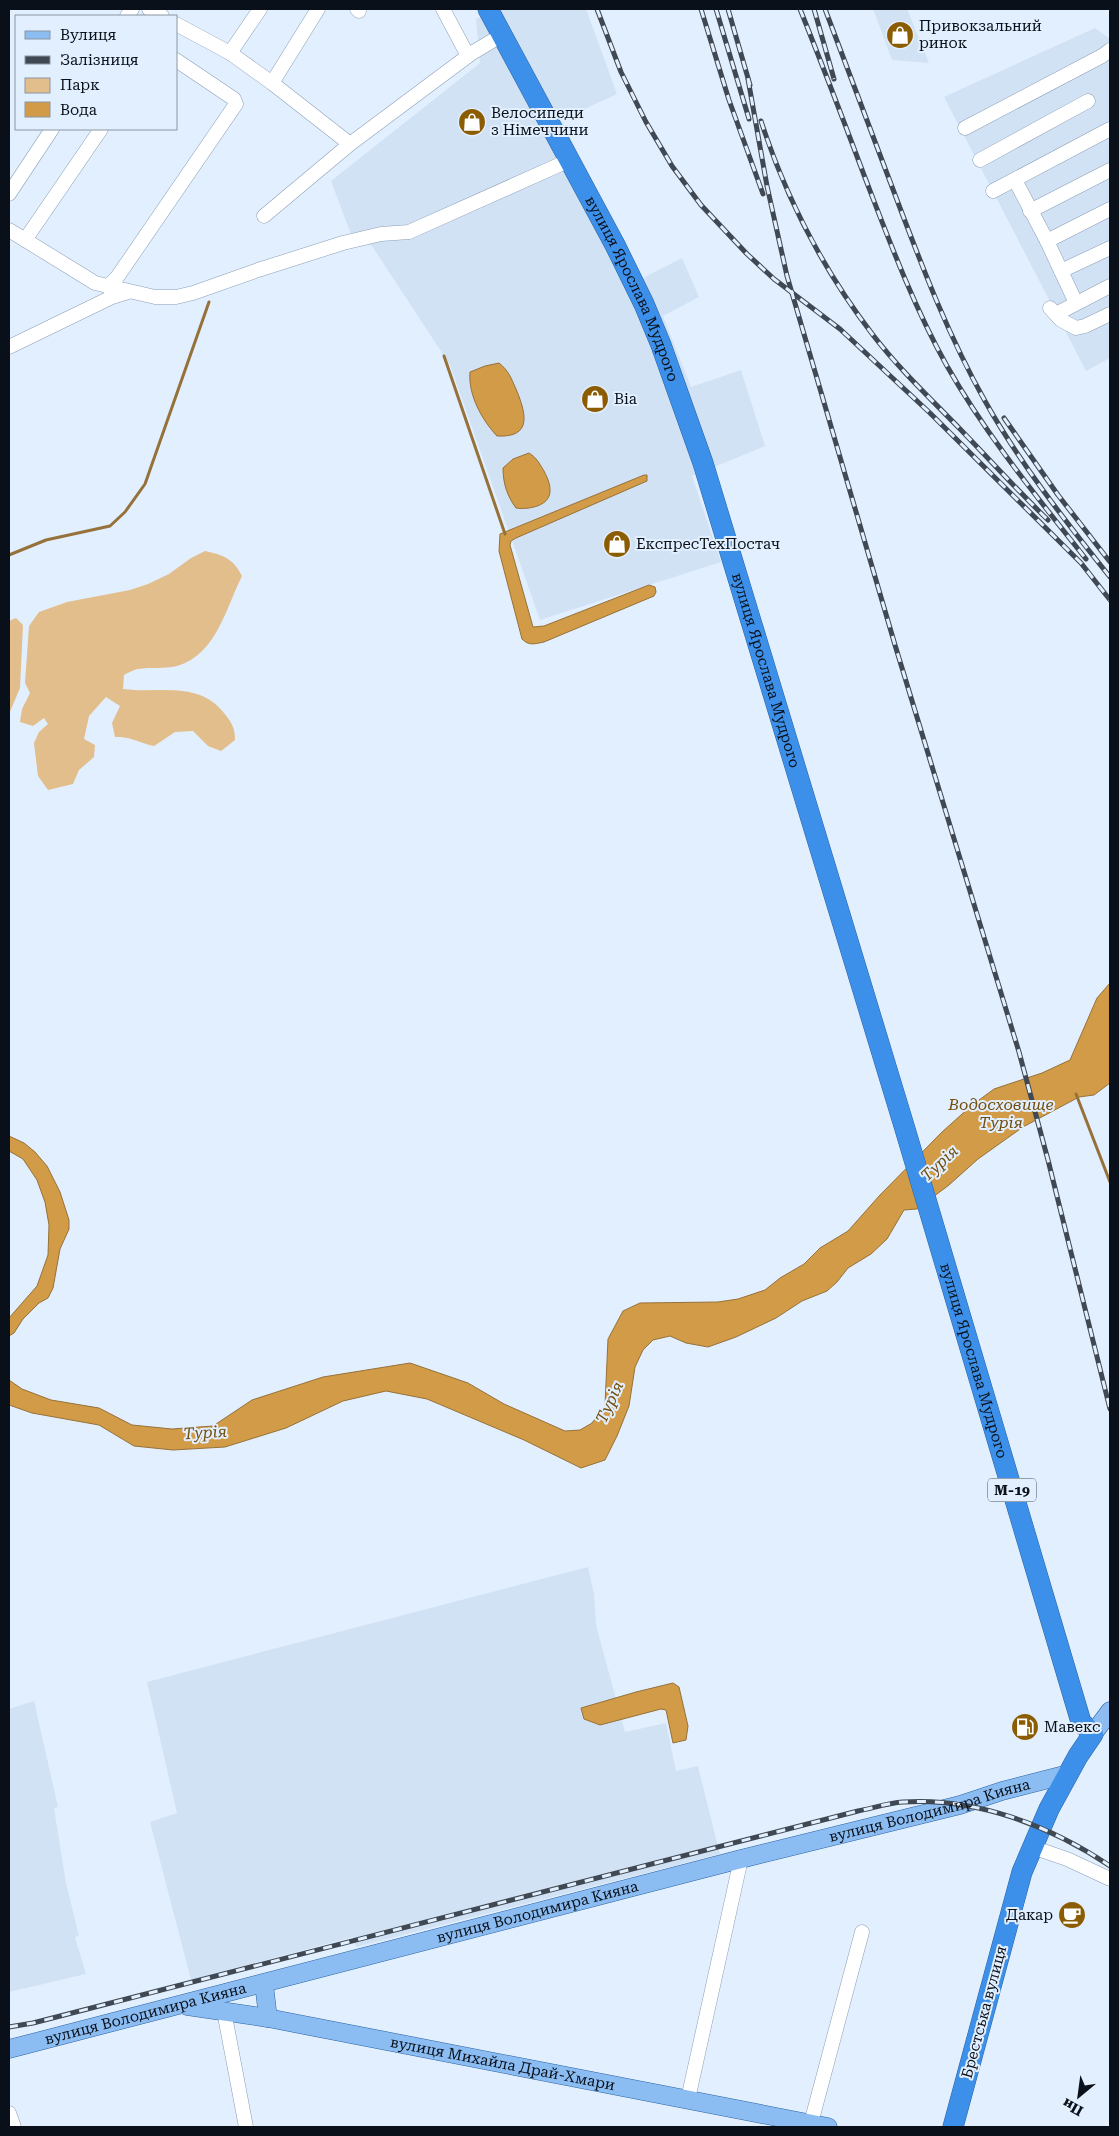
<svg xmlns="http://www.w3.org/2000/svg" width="1119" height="2136" font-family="'Roboto Serif',serif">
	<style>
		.built { fill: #d2e2f5 }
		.green { fill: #e2be8c }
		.water { fill: #d29b47; stroke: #967139 }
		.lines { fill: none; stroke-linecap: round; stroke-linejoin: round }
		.stream { stroke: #967139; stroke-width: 3 }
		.minor-casing { stroke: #8b9fb7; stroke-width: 15 }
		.major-casing { stroke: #2b63a0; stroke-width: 19 }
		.highway-casing { stroke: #2b63a0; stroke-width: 21 }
		.minor { stroke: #fff; stroke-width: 14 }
		.major { stroke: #8bbcf2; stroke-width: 18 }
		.highway { stroke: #3d90e9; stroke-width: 20 }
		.rail-casing { stroke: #404953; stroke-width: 5 }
		.rail { stroke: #e2efff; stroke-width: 3; stroke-dasharray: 9; stroke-linecap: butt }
		.labels { text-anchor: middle; stroke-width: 4; stroke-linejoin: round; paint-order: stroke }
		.shield { fill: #e2efff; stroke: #4a535e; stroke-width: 1 }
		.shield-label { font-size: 14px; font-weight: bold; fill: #091019 }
		.poi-label { font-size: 15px; fill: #091019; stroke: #e2efff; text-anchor: start }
		.street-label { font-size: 15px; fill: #091019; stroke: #e2efff }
		.water-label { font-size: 16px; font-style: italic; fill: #734e0e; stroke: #e2efff }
	</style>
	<rect width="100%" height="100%" fill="#e2efff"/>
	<g class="built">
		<path d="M501,9H586L617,94L561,120L643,278L682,258L699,297L663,316L691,387L741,370L765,446L692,476L721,562L540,620L450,365L372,246L350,232L331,181L480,63L476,19Z"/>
		<path d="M873,9H907L929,63L892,60Z"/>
		<path d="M1095,28L1110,39V358L1086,371L944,97Z"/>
		<path d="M588,1567L594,1594L596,1625L625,1732L666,1723L676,1771L698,1766L720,1854L356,1947L353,1937L191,1980L150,1822L177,1813L147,1682Z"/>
		<path d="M34,1701L58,1807L54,1808L66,1883L79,1936L75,1937L86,1974L9,1992V1709Z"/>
	</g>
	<g class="green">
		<path d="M205,551C223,555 233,558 242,576C226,608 216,655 177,666C164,669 151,667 138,669C133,670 128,673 124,675L123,689C158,694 198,680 224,713C232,723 235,728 235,740L221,751L208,746L193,731L175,732L154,746C140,743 130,736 115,737L112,723L120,706L106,697L89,716L84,739L95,745L94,757L79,770L73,784L48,790L38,776L34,743L39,732L48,724L44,718L33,726L20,722L22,709L30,693L25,683L29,626L39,612L67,602L130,590L148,584L169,574L191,558Z"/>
		<path d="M16,618L23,625L20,688L9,714V621Z"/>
	</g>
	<g class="water">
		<path d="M499,363C509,371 511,378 516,389C526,413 533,438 497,436C482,420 468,395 470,372L485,366Z"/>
		<path d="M529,453C537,458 539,463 544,471C547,477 550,483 550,490C551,506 528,510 516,508C507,496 503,483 503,468L513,459Z"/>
		<path d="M644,475H647V481L516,538L511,541L510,545L533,627L544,626L649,585L655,587L656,592L654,596L544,642C534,644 529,646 522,639L499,551L500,534Z"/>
		<path d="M1110,983V1083L1094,1095L1079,1097L1023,1127L978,1159L949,1185L917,1209L904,1210L887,1239L871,1254L848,1268L837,1282L827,1291L802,1301L776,1318L736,1337L708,1347L686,1343L670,1336L653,1340L643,1350L635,1367L629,1406L617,1436L605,1460L581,1468L524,1440L427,1399L386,1391L343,1401L286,1428L225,1447L173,1450L134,1446L99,1425L32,1413L9,1405V1380L22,1389L51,1400L99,1408L132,1425L172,1429L213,1426L252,1400L323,1377L410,1363L468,1383L504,1404L565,1431L580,1430L592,1423L605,1405L608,1339L623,1311L640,1303L718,1302L738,1299L765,1290L780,1278L804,1264L820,1248L848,1231L880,1195L942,1132L971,1106L994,1089L1042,1073L1070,1060L1097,998Z"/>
		<path d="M9,1136L24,1143L35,1152L47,1166L60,1192L69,1220V1229L60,1249L53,1288L48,1298L39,1303L23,1319L14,1333L9,1336V1318L37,1286L48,1255L49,1225L45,1202L37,1180L23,1159L9,1151Z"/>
		<path d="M673,1683L679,1687L688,1726L686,1740L673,1743L666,1710L661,1709L600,1725L584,1719L581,1708L636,1692Z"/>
	</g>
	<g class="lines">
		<g class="stream">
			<path d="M444,356L505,534"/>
			<path d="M9,555L46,540L110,526L125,512L145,484L209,302"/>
			<path d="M1076,1094L1110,1182"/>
		</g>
		<g class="minor-casing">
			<g id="minor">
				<path d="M149,9L162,16"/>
				<path d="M357,9L359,11"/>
				<path d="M443,9L468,56"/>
				<path d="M127,16L132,9"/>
				<path d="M176,24L230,53L272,83L350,144"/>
				<path d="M230,53L260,9"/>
				<path d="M272,83L318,9"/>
				<path d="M965,128L1102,56L1110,50"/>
				<path d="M980,160L1088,101"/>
				<path d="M1015,180L1047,241L1076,303"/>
				<path d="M993,191L1110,129"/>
				<path d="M9,194L52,129"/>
				<path d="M1030,211L1110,170"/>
				<path d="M264,216L350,144L472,53L502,35"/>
				<path d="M9,230L95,283L155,297H176L193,293L258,270L343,243L381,234L409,232L570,160"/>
				<path d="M25,240L101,129"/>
				<path d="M1047,241L1110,209"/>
				<path d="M1061,271L1110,248"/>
				<path d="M108,287L118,276L236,104L234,99L176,60"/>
				<path d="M1050,308L1061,320L1076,328L1085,326L1110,314"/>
				<path d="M1056,314L1110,286"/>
				<path d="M9,347L112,297L128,292"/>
				<path d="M1032,1847L1067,1859L1110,1879"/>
				<path d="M224,2011L246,2127"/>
				<path d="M688,2099L741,1859"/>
				<path d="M9,2113L14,2127"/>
				<path d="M811,2123L862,1932"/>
			</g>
		</g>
		<g class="major-casing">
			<g id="major">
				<path d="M1093,1734L1110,1711"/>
				<path d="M264,1984L268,2018"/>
				<path id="s1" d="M187,2006L268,2018L828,2127"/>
				<path id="s2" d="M9,2049L741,1859L960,1805L1002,1791L1068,1774"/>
			</g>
		</g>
		<g class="highway-casing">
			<g id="highway">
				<path id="s3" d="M488,9L615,245L644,304L661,345L703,463L905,1129L1081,1722L1093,1734L1078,1756L1049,1809L1022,1872L953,2127"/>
			</g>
		</g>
		<use href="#minor" class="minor"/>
		<use href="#major" class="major"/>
		<use href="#highway" class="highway"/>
		<g class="rail-casing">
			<g id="rail">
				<path d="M597,9L621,72L646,122L672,166L701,205L747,254L774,279L840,329L930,413L1081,563L1110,600"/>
				<path d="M701,9L729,100L763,194"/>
				<path d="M716,9L749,119"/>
				<path d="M728,9L750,85"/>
				<path d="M800,9C822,64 843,119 864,175C889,240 913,305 947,366C986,435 1037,497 1086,559"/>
				<path d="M814,9L834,79"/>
				<path d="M825,9C849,73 873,136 897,200C923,269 949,337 985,401C1019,462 1066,522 1110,577"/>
				<path d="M748,79L767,186L787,276L895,645L1019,1052L1048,1160L1110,1409"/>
				<path d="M761,121C786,198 824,271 873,335C899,369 931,399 961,430C990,460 1018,491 1048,520"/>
				<path d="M1004,418L1058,495L1110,562"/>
				<path d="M9,2027L33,2023L858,1811C873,1808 888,1803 903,1802C976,1797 1051,1826 1110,1866"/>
			</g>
		</g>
		<use href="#rail" class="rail"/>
	</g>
	<defs>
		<g id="shop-disc" transform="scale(1.4375)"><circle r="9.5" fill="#8b5c01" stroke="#e2efff"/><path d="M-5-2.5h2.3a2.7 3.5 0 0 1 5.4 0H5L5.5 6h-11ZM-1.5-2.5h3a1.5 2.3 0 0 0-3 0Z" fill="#fff"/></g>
		<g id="fuel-disc" transform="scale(1.4375)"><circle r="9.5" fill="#8b5c01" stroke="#e2efff"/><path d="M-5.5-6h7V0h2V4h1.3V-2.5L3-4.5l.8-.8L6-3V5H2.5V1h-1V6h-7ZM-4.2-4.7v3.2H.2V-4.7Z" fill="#fff"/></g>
		<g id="cafe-disc" transform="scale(1.4375)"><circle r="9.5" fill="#8b5c01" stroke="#e2efff"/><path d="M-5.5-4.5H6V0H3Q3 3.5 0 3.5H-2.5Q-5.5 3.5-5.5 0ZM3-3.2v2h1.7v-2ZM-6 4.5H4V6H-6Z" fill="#fff"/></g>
	</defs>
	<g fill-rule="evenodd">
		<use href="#shop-disc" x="900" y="35"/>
		<use href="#shop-disc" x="472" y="122"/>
		<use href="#shop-disc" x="595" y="399"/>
		<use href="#shop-disc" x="617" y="544"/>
		<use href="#fuel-disc" x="1025" y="1727"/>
		<use href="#cafe-disc" x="1072" y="1915"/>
	</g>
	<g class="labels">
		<rect class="shield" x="988" y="1478.5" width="48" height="23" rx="4"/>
		<g class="shield-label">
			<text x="1012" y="1495">М-19</text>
		</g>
		<g class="poi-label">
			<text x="919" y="31">Привокзальний<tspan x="919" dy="17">ринок</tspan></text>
			<text x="491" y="118">Велосипеди<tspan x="491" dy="17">з Німеччини</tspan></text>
			<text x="614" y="404">Віа</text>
			<text x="636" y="549">ЕкспресТехПостач</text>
			<text x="1044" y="1732">Мавекс</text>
			<text x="1053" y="1920" text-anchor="end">Дакар</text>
		</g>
		<g class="street-label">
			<text dy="5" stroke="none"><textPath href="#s3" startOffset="315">вулиця Ярослава Мудрого</textPath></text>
			<text dy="5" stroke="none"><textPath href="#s3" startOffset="720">вулиця Ярослава Мудрого</textPath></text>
			<text dy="5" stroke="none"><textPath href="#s3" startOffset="1441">вулиця Ярослава Мудрого</textPath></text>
			<text dy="5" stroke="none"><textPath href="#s2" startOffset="951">вулиця Володимира Кияна</textPath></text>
			<text dy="5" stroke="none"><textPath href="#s2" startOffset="546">вулиця Володимира Кияна</textPath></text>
			<text transform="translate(984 2012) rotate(-75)" y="5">Брестська вулиця</text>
			<text dy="5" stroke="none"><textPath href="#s2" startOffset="141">вулиця Володимира Кияна</textPath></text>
			<text dy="5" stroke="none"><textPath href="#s1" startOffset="321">вулиця Михайла Драй-Хмари</textPath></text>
		</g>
		<g class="water-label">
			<text x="1001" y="1110">Водосховище<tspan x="1001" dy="18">Турія</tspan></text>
			<text transform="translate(939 1163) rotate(-43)" y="6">Турія</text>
			<text transform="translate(609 1402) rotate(-65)" y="6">Турія</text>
			<text transform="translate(205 1432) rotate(-3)" y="6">Турія</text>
		</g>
	</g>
	<rect width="1119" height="2136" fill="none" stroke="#091019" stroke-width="20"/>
	<rect x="15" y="15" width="162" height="115" fill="#e2efff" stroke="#8b96a3"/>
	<rect x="25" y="31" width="25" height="8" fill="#8bbcf2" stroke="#8b96a3"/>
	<text x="60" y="40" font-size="15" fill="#091019">Вулиця</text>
	<rect x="25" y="56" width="25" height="8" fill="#404953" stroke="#8b96a3"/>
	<text x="60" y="65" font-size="15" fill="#091019">Залізниця</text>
	<rect x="25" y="78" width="25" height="15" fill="#e2be8c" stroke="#8b96a3"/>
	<text x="60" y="90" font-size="15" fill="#091019">Парк</text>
	<rect x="25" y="102" width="25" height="15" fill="#d29b47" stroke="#8b96a3"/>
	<text x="60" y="115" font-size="15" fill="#091019">Вода</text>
	<g transform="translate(1079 2096) rotate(209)" stroke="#e2efff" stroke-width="4" paint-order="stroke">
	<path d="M0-4L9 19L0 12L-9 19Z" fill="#091019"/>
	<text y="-8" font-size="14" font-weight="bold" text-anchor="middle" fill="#091019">Пн</text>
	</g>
</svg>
